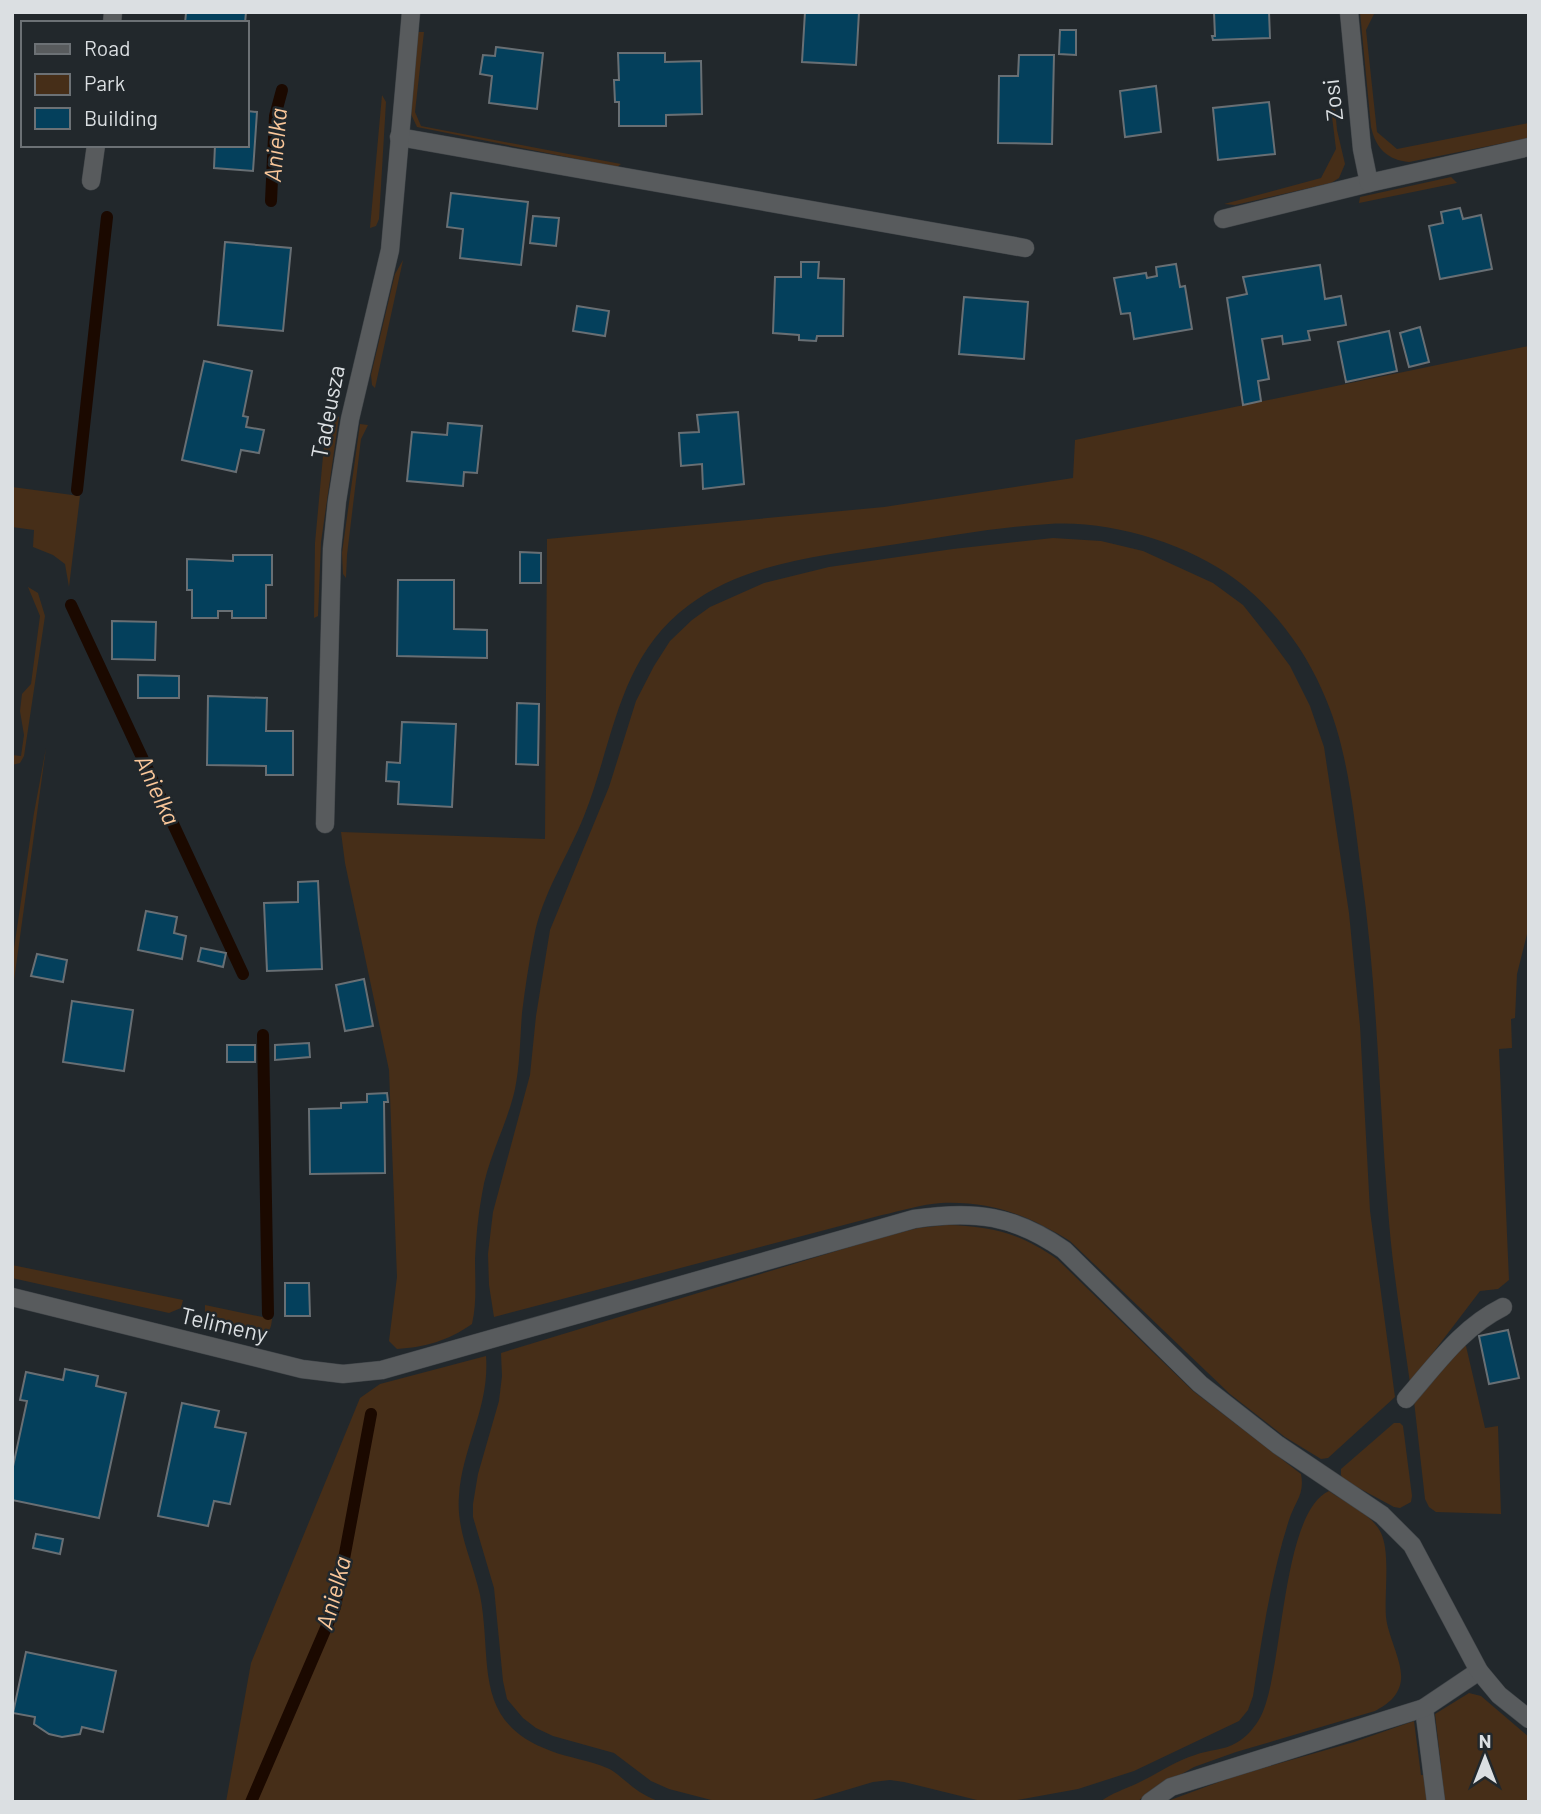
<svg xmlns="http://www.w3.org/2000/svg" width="1541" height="1814" font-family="Barlow,sans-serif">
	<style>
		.green { fill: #462e18 }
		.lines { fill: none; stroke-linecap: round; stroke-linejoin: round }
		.stream { stroke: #1b0900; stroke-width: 12 }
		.building { fill: #04405c; stroke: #686f74; stroke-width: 2 }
		.lane-casing { stroke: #404549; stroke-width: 19 }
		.street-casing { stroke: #404549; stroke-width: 19 }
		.lane { stroke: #585b5d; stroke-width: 18 }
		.street { stroke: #585b5d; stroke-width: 18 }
		.labels { text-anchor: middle; stroke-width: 5; stroke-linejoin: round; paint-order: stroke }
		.street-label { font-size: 23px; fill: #dbdfe2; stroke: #22282c }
		.water-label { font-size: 24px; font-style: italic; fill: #fac79a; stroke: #22282c }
	</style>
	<rect width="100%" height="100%" fill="#22282c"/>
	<g class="green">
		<path d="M1360,12H1375L1366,30L1377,132L1397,149L1529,123V138L1409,162C1388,160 1376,149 1371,127Z"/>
		<path d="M417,32H424L415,112L421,126L621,164L617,167L417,127L411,114Z"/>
		<path d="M1329,92L1334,98L1337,130L1345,164L1339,178L1331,183L1235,205L1224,204L1321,178L1336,149Z"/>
		<path d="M382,95L386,102L379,219L376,226L370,228Z"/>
		<path d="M1451,177L1457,183L1359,203L1360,197Z"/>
		<path d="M403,260L375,388L372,385L371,375L395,274Z"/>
		<path d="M1529,346V926L1517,974L1515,1018L1511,1019L1512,1048L1499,1049L1509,1280L1498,1289L1480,1291L1410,1383C1402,1325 1392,1267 1388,1209C1379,1096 1377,983 1361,871C1353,810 1348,746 1322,690C1304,648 1272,606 1235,579C1186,543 1110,520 1049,524C998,527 948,536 897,544C827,555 748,561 689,605C618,657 614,741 584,816C568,856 542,894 534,937C529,962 525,988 522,1013C520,1038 520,1065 515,1089C507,1125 488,1157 482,1194C478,1215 476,1237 475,1259C475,1280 477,1303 472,1324C448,1341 425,1347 397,1349L389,1341L397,1277L389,1070L345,863L341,832L545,839L547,539L884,507L1073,478L1075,440Z"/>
		<path d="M327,413L339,417L321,542L318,616L314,618L315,543Z"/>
		<path d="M360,424L368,425L361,439L347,555L346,578L343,574L342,553Z"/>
		<path d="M12,487L80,496L69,587L65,564L53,555L33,547L34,530L12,527Z"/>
		<path d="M1053,538L1101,541L1143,551L1213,583L1243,605L1270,639L1290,666L1310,706L1324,747L1349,913L1360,1026L1370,1211L1395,1397L1328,1458L1321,1459L1285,1437L1230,1394L1070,1241C1028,1215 991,1201 941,1203C922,1204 901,1211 882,1215L494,1317L489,1285L488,1254L493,1212L530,1075L536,1016L550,930L609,787L636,701L654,666L670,641L692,620L710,607L764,583L829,567L953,549Z"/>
		<path d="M28,587L38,593L45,616L24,756L20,763L12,765V755L21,756L24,735L20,711L22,694L31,684L40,616Z"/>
		<path d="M46,748L12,995V962L34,813Z"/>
		<path d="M946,1225C991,1226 1020,1233 1057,1259L1193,1391L1301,1474C1305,1495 1295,1501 1289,1520C1271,1576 1262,1637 1253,1696L1248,1710L1239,1721L1134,1771L1078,1789L1007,1802L981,1801L904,1782L890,1780L873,1782L806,1802H719L669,1789L651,1781L614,1753L553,1736L536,1728L523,1718L507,1699L503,1681L494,1588L473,1517V1504L478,1474L499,1401L502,1376L501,1353L879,1238L918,1228Z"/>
		<path d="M12,1265L183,1300L181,1308L169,1313L12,1278Z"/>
		<path d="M205,1305L272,1319C271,1329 270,1332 260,1334L211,1325L205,1318Z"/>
		<path d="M1461,1345L1466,1346L1485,1428L1498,1426L1501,1514L1436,1512L1429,1507L1425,1499L1414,1401Z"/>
		<path d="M486,1356C490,1407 462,1447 459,1496C456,1531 473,1562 480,1595C493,1662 471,1722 551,1751C569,1758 589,1760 607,1768C615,1771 621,1778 628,1783C638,1792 648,1797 660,1802H226L251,1663L360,1398L380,1384Z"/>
		<path d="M1394,1423H1400L1403,1426L1412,1496L1411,1502L1400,1508L1394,1507L1344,1480L1341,1475V1469Z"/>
		<path d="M1329,1491C1344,1502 1371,1514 1380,1531C1391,1551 1384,1593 1386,1617C1388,1637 1403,1662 1401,1680C1399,1696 1388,1704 1375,1711L1236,1752L1194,1767L1148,1793L1137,1802H1100C1112,1793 1125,1789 1138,1783C1157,1774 1175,1761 1195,1755C1208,1750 1225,1750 1236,1743C1246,1738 1256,1726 1261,1716C1284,1669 1281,1513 1329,1491Z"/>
		<path d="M1469,1693L1481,1696L1529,1737V1802H1165L1235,1776L1354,1742L1414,1721L1421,1775L1442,1774L1435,1714Z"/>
	</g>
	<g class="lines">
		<g class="stream">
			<path d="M271,201L275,116L282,90"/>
			<path d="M77,490L107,217"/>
			<path d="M71,605L243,974"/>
			<path d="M263,1035L268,1314"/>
			<path d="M251,1802L335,1607L371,1414"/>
		</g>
	</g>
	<g class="building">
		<path d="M184,12H246L245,23H185L186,13Z"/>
		<path d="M805,12H859L856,65L802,62Z"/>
		<path d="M1214,12H1269L1270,38L1213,40L1212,36H1215Z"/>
		<path d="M1060,30H1076V55L1059,54Z"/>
		<path d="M496,47L543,53L537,109L489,103L492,76L480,74L483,55L495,56Z"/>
		<path d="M618,53H665V62L701,61L702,114L666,115V126H619V102H615L614,80H619Z"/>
		<path d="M1019,55H1054L1052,144L998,143L999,76H1018Z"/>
		<path d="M1156,86L1161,132L1125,137L1120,91Z"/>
		<path d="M1269,102L1275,154L1218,160L1213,108Z"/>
		<path d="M247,111L257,112L253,171L214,168L215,145H247Z"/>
		<path d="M451,193L528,202L521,265L460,258L463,229L447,227Z"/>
		<path d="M1460,208L1463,219L1481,215L1492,269L1440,279L1429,226L1443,223L1441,212Z"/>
		<path d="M533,216L559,218L556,246L530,243Z"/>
		<path d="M225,242L291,248L283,331L218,325Z"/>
		<path d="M801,262H819L818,278L844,279L843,336H817L816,341L799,340V335L773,333L775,277H801Z"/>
		<path d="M1176,264L1180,287L1185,286L1192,329L1134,339L1130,313L1121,314L1114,278L1146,273L1147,278L1157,276L1156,267Z"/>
		<path d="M1320,265L1325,299L1341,296L1346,325L1308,331L1310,340L1283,344L1282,336L1262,339L1269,379L1258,381L1261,401L1243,405L1227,298L1247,294L1243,277Z"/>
		<path d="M964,297L1028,302L1024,359L959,354Z"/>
		<path d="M577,306L609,311L605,336L573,331Z"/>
		<path d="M1420,327L1429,362L1409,367L1400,333Z"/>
		<path d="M1389,331L1397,371L1346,382L1338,342Z"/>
		<path d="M204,361L252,371L243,416L248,417L246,427L264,430L259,453L241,450L236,472L182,460Z"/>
		<path d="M738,412L744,484L703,489L702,464L681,466L679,433L699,432L697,415Z"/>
		<path d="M448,423L482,426L477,473L464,472L463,486L407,481L412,432L447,435Z"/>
		<path d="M520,552L541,553V583H520Z"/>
		<path d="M233,555H272V585H266V618H232V611H218V618H192V590H187V559L233,561Z"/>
		<path d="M398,580H454V629L487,630V658L397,656Z"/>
		<path d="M112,621L156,622L155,660L112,659Z"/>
		<path d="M138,675L179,676V698H138Z"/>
		<path d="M208,696L267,698L266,731H293V775H266V766L207,765Z"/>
		<path d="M517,703L539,704L538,765L516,764Z"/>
		<path d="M402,722L456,724L452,807L398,804L399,782L386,781L387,762L400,763Z"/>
		<path d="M318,881L322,969L267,971L264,903L298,902V882Z"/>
		<path d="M146,911L177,917L174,933L186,936L182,959L138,950Z"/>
		<path d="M201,948L226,953L223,967L198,961Z"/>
		<path d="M37,954L67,960L63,982L31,976Z"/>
		<path d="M364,979L373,1026L345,1031L336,985Z"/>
		<path d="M72,1001L133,1010L124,1071L63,1062Z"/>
		<path d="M309,1043L310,1057L275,1060V1045Z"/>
		<rect x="227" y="1045" width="28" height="17"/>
		<path d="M387,1093L388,1102H384L385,1173L310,1174L309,1109L341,1108V1103L367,1102V1094Z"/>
		<path d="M285,1283H309L310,1316H285Z"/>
		<path d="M1508,1330L1519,1378L1489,1384L1479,1336Z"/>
		<path d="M65,1369L98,1376L96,1386L126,1393L99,1518L12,1500V1471L27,1401L20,1400L26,1372L63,1380Z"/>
		<path d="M182,1403L219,1411L215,1427L246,1433L230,1504L214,1501L208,1526L158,1516Z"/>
		<path d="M36,1534L63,1539L60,1554L33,1548Z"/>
		<path d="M26,1652L116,1671L103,1732L82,1727L80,1734L62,1737L49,1734L34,1724L35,1717L13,1713Z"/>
	</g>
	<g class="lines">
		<g class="lane-casing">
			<g id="lane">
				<path d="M399,137L1025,248"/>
				<path d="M1223,219L1369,183"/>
				<path d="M1406,1399C1436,1365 1461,1328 1503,1307"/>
				<path d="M1424,1708L1436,1802"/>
				<path d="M1150,1802L1171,1787L1424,1708L1479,1671"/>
			</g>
		</g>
		<g class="street-casing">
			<g id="street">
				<path d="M1349,12L1362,149L1369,183L1529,147"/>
				<path d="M112,23L113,12"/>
				<path d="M91,181L96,145"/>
				<path d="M325,824L332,549L337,501L350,419L390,250L411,12"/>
				<path d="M12,1297L302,1369L343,1374L382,1370L914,1219C974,1210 1014,1215 1064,1250L1200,1384L1278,1445L1382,1515L1412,1545L1479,1671L1499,1695L1529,1719"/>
			</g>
		</g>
		<use href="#lane" class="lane"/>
		<use href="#street" class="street"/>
	</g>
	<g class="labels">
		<g class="street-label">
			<text transform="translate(1333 100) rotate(-96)" y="8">Zosi</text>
			<text transform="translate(328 412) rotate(-79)" y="8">Tadeusza</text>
			<text transform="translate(224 1325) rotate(13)" y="8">Telimeny</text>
		</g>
		<g class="water-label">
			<text transform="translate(276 145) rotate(-85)" y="8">Anielka</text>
			<text transform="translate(157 790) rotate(65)" y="8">Anielka</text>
			<text transform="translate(334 1593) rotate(-75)" y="8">Anielka</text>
		</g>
	</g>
	<rect width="1541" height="1814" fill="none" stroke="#dbdfe2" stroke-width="28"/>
	<rect x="21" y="21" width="228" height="126" fill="#22282c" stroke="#6c7175" stroke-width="2"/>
	<rect x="35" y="44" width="35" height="10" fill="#585b5d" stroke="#6c7175" stroke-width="2"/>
	<text x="84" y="56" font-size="21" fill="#dbdfe2">Road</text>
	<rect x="35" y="74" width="35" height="21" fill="#462e18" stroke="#6c7175" stroke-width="2"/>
	<text x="84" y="91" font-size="21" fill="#dbdfe2">Park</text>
	<rect x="35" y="108" width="35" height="21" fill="#04405c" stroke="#6c7175" stroke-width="2"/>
	<text x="84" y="126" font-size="21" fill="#dbdfe2">Building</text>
	<g transform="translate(1485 1758)" stroke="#22282c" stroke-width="5" paint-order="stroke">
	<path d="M0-5L12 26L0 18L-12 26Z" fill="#dbdfe2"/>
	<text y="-10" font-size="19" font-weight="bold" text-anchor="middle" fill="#dbdfe2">N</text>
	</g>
</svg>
